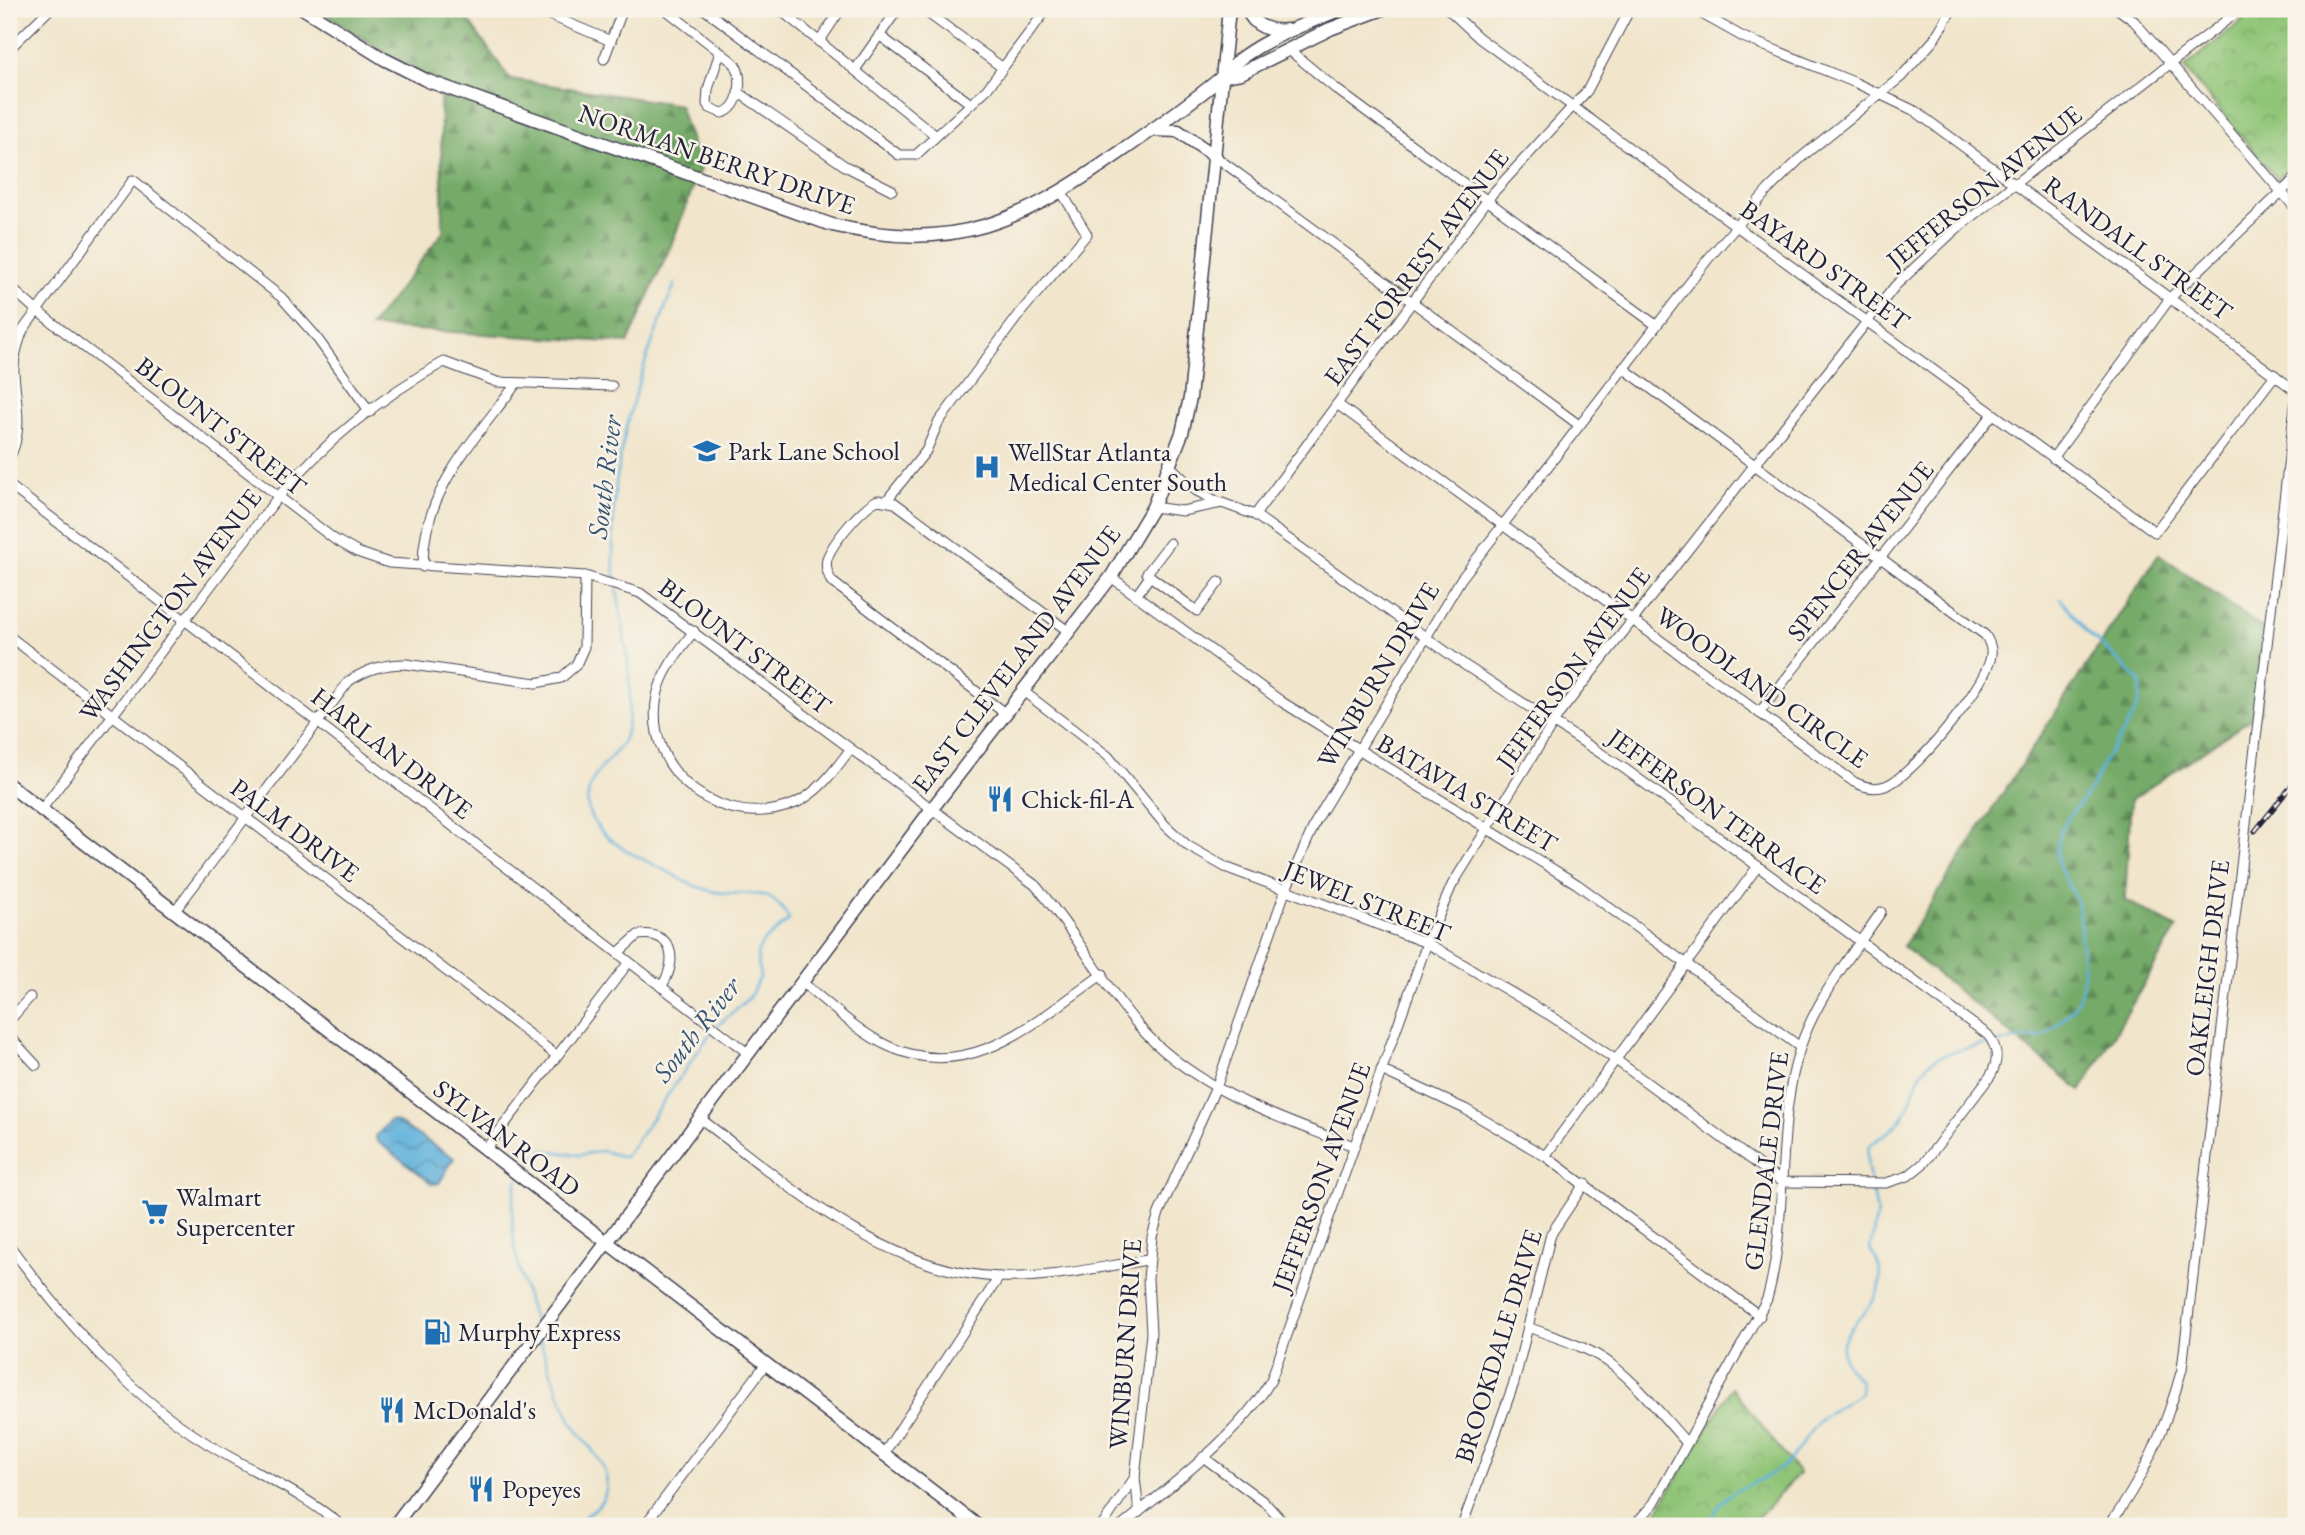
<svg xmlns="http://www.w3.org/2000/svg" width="2305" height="1535" font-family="'EB Garamond',serif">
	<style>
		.forest { fill: url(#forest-firs); stroke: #4b6652; stroke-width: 2 }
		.park { fill: url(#park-crowns); stroke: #597459; stroke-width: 2 }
		.water { fill: url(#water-waves); stroke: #426a8c; stroke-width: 2 }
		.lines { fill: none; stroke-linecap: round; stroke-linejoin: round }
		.stream { stroke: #61b2dc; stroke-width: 2.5 }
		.minor-casing { stroke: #413f51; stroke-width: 11 }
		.secondary-casing { stroke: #413f51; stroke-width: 15 }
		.minor { stroke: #fff; stroke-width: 9 }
		.secondary { stroke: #fff; stroke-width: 12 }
		.rail-casing { stroke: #22223b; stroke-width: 5 }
		.rail { stroke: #f7f3e8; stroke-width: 2.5; stroke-dasharray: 8; stroke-linecap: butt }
		.labels { text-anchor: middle; stroke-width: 5; stroke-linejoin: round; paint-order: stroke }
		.street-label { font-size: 26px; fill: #22223b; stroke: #f7f3e8 }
		.poi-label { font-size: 26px; fill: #22223b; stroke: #f7f3e8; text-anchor: start }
		.water-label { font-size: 28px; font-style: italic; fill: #385473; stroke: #f7f3e8 }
	</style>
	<defs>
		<pattern id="forest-firs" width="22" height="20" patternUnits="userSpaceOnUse" patternTransform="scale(1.75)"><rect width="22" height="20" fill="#74aa68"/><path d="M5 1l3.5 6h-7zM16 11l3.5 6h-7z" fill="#5f8a57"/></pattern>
		<pattern id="park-crowns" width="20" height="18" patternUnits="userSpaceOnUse" patternTransform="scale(1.75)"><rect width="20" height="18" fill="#90c577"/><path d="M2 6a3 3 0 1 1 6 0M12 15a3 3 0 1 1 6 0" fill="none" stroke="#7ca968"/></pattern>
		<pattern id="water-waves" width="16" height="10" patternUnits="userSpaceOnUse" patternTransform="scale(1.75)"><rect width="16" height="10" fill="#61b2dc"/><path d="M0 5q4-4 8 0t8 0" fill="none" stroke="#5090b4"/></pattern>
	</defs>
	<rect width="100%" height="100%" fill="#f7f3e8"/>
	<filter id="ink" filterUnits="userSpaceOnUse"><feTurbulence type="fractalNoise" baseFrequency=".0143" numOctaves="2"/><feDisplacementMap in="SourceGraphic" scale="14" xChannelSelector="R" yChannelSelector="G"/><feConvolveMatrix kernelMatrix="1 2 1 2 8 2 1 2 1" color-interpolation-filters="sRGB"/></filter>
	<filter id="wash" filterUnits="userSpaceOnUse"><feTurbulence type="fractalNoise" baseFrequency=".00686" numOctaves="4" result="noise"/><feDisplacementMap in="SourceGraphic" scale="28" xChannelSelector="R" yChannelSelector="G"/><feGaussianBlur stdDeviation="1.57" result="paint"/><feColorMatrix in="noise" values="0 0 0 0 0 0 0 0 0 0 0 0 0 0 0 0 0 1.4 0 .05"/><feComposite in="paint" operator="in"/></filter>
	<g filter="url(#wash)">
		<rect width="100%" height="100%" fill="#f1e5cb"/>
		<g class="forest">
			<path d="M317,9H460L510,79L679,105L700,169L672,243L628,343L370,327L443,232L440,88Z"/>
			<path d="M2159,554L2265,630L2261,712L2131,800L2125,900L2177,928L2081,1091L1903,946Z"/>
		</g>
		<g class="park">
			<path d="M2257,9H2296V164L2277,179L2184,68Z"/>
			<path d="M1732,1387L1799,1474L1749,1526H1642L1656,1513Z"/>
		</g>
		<path class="water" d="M390,1121L397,1122L454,1158L439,1183L433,1184L377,1141L376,1136Z"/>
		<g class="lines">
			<g class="stream">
				<path d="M616,583C602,480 636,378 675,284"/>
				<path d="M617,589C623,634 635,682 627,727C623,752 607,757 596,775C562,829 637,855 672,874C686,882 699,889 716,892C746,897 772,883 789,920L762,943L757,954L760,977L749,998L717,1026"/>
				<path d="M521,1173L543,1150L579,1155L602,1151L625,1157L712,1031"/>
				<path d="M518,1179C502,1227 523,1284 537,1330"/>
				<path d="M1870,1180C1861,1133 1874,1150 1899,1122C1915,1104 1911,1078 1931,1062C1950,1048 1999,1042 2023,1039C2032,1038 2041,1038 2048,1032C2088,1002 2085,984 2081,939C2080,924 2080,907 2073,893C2065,877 2056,867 2057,849C2059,822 2076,810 2090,790C2097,780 2100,767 2107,757C2121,733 2144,710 2140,681L2087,632L2060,598"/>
				<path d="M540,1340C548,1366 559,1394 571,1420C582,1443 615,1465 605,1495C599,1511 583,1513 577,1526"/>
				<path d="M1709,1526C1725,1481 1749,1492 1782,1467C1798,1455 1806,1434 1820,1420C1832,1408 1847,1403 1861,1393L1860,1381C1800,1324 1915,1314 1870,1249L1877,1214L1872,1186"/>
			</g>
		</g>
	</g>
	<g filter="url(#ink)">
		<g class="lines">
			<g class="minor-casing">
				<g id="minor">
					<path d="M535,9L611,41"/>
					<path d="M665,9L734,63C745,77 740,109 722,113L710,108L707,104L708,89L720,52"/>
					<path d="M704,9L899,155H916L987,89L1047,9"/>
					<path d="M779,9L935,135"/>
					<path d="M922,9L1003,68"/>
					<path d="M1448,9L1479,38L2155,532L2275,375"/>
					<path d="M1693,9L1743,37L1856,83L1915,111L2296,391"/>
					<path d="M2118,9L2134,21L2296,209"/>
					<path d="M879,35L971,104"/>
					<path d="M819,42L841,9"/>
					<path d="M9,49L50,9"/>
					<path d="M1288,49L1336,89L1656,325"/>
					<path d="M604,59L623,9"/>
					<path d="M855,70L898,9"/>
					<path d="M738,92L845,166L892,190"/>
					<path d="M1216,157L1579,425"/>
					<path d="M9,286L36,310L334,539L357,552L389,563L585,576L640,593L1035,885C1078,933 1111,1001 1155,1043C1210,1094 1285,1121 1354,1146"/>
					<path d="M1337,404L1854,782C1864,787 1874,790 1885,786C1913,777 1988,684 1991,655C1992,648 1989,641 1985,635L1623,368"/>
					<path d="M2053,458L2171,297L2296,178"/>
					<path d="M9,459C24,431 16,403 14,373C13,358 18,344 23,330L133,180L281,297L314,334L370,412"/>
					<path d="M1170,466L1195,490L1220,503"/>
					<path d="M9,485L749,1054"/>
					<path d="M887,500L926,451L938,423L1021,312L1087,234L1062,193"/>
					<path d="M1255,515L1492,194L1587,91L1630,9"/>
					<path d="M423,567C422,491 473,442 516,384"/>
					<path d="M1150,576L1147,573L1170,543"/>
					<path d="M1111,577L1282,702L1577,884L1800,1047"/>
					<path d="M1136,596L1150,576L1197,611L1219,582"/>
					<path d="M694,631C679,651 662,671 657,696C642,774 725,834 796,803C819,792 834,771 849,751"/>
					<path d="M9,636L556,1055"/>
					<path d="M1023,691L1108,756L1165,825L1188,846L1225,867L1427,943L1551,1016L1616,1060L1782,1182L1886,1183L1908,1176L1924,1163L1991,1075C1999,1060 1998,1048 1988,1035L1625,769L1466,666L1255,515L1222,503L1182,511L1153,507"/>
					<path d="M1759,713L1993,414"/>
					<path d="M1006,714L831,581C828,573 825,568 827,559C832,543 863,506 878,500L895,503L1068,631"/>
					<path d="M41,810L278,497C323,443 382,396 444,362L497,382L612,386"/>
					<path d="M174,912L349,681C368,669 383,664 406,664L536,683L561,678L576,665L584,647L585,576"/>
					<path d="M618,953L638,935C675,930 678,963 661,987"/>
					<path d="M803,983C829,1004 858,1032 888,1046C972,1085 1038,1019 1103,974"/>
					<path d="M9,1021L30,997"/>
					<path d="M9,1036L36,1065"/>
					<path d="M1381,1070L1465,1109L1545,1156L1760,1316"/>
					<path d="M701,1119C788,1185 884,1272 999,1277C1049,1279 1099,1267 1148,1260"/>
					<path d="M485,1150L629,962"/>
					<path d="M1545,1156L1758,866"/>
					<path d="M9,1245C68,1325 135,1403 223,1453C264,1477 305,1495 342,1526"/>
					<path d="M1528,1327C1556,1338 1588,1346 1612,1365C1641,1387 1662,1416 1686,1442"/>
					<path d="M883,1455L999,1277"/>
					<path d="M1203,1457L1268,1505L1287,1526"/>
					<path d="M1139,1512L1135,1477L1151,1333L1148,1279L1152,1237L1159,1213L1217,1085L1286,889L1316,821L1461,579L1708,259L1768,190L1804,155L1901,77L1933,41L1952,9"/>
					<path d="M1463,1524L1490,1526"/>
					<path d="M644,1526L765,1365"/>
					<path d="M1102,1526L1135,1477"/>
					<path d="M1122,1526C1172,1484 1238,1437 1271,1380L1427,943L1452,885L1559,714L1895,286L1955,230L2241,9"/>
					<path d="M1462,1526L1514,1383L1551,1234L1585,1183"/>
					<path d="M1634,1526L1654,1503L1767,1299C1790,1217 1774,1126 1801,1045C1818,996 1852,954 1881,912"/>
					<path d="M2109,1526C2144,1477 2166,1428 2182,1369L2296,398"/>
				</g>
			</g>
			<g class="secondary-casing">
				<g id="secondary">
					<path d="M304,9L384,59L428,81L832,225C955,254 1020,222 1119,153C1154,129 1189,104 1222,77C1229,71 1234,64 1241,58C1271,36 1308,23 1341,9"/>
					<path d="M1247,9C1254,27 1270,32 1288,30"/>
					<path d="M1224,76L1241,73L1330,29L1383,9"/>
					<path d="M1154,130L1178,131L1216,157"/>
					<path d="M9,785L978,1526"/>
					<path d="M394,1526L931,810L1111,577L1153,507L1182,433L1190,398L1229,9"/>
				</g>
			</g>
			<use href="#minor" class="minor"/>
			<use href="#secondary" class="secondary"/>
			<g class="rail-casing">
				<path id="rail" d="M2255,831L2296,780"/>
			</g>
			<use href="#rail" class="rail"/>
		</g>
	</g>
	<defs>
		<g id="school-bare" transform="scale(2.1)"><path d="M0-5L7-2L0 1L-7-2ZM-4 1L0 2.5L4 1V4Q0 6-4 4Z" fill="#1f6fb2" stroke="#f7f3e8" stroke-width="2.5" paint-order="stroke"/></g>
		<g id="hospital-bare" transform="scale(2.1)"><path d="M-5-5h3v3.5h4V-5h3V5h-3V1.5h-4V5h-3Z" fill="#1f6fb2" stroke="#f7f3e8" stroke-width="2.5" paint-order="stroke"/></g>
		<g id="restaurant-bare" transform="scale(2.1)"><path d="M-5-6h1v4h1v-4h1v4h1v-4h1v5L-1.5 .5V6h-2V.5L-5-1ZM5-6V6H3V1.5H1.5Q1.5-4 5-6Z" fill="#1f6fb2" stroke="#f7f3e8" stroke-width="2.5" paint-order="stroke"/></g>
		<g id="supermarket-bare" transform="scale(2.1)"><path d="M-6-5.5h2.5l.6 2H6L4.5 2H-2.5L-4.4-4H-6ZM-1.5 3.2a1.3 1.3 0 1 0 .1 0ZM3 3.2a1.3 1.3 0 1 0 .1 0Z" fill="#1f6fb2" stroke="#f7f3e8" stroke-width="2.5" paint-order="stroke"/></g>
		<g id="fuel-bare" transform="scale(2.1)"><path d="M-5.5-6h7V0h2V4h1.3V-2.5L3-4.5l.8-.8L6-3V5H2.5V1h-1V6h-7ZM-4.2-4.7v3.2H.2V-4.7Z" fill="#1f6fb2" stroke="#f7f3e8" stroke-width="2.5" paint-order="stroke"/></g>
	</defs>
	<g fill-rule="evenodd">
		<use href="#school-bare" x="707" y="451"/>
		<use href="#hospital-bare" x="987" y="467"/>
		<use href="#restaurant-bare" x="1000" y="799"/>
		<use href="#supermarket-bare" x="155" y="1212"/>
		<use href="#fuel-bare" x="437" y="1332"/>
		<use href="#restaurant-bare" x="392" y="1410"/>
		<use href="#restaurant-bare" x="481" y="1489"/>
	</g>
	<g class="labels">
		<g class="street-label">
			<text transform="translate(717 159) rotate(19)" y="9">NORMAN BERRY DRIVE</text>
			<text transform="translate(1984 187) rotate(-39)" y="9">JEFFERSON AVENUE</text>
			<text transform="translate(2138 248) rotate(36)" y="9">RANDALL STREET</text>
			<text transform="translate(1825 265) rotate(36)" y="9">BAYARD STREET</text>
			<text transform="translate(1416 267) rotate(-53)" y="9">EAST FORREST AVENUE</text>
			<text transform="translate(221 426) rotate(38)" y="9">BLOUNT STREET</text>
			<text transform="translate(1860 551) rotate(-52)" y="9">SPENCER AVENUE</text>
			<text transform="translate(170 605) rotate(-53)" y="9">WASHINGTON AVENUE</text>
			<text transform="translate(745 646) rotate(37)" y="9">BLOUNT STREET</text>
			<text transform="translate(1016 659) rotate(-53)" y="9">EAST CLEVELAND AVENUE</text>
			<text transform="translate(1573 668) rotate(-54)" y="9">JEFFERSON AVENUE</text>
			<text transform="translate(1378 675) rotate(-59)" y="9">WINBURN DRIVE</text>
			<text transform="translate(1762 687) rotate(36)" y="9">WOODLAND CIRCLE</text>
			<text transform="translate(392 753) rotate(38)" y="9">HARLAN DRIVE</text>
			<text transform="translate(1467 793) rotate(31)" y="9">BATAVIA STREET</text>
			<text transform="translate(1717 811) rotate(36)" y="9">JEFFERSON TERRACE</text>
			<text transform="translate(295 830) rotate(37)" y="9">PALM DRIVE</text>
			<text transform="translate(1367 901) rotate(22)" y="9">JEWEL STREET</text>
			<text transform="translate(2207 968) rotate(-83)" y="9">OAKLEIGH DRIVE</text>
			<text transform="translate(507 1138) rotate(37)" y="9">SYLVAN ROAD</text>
			<text transform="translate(1766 1161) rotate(-83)" y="9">GLENDALE DRIVE</text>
			<text transform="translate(1321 1177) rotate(-70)" y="9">JEFFERSON AVENUE</text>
			<text transform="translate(1125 1344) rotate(-86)" y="9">WINBURN DRIVE</text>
			<text transform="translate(1498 1346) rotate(-73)" y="9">BROOKDALE DRIVE</text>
		</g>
		<g class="poi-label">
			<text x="728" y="460">Park Lane School</text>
			<text x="1008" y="461">WellStar Atlanta<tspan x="1008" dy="30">Medical Center South</tspan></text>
			<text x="1021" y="808">Chick-fil-A</text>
			<text x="176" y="1206">Walmart<tspan x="176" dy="30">Supercenter</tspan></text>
			<text x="458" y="1341">Murphy Express</text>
			<text x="413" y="1419">McDonald's</text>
			<text x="502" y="1498">Popeyes</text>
		</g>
		<g class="water-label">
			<text transform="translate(604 477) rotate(-83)" y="10">South River</text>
			<text transform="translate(696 1029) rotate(-52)" y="10">South River</text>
		</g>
	</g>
	<rect width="2305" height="1535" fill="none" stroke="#f7f3e8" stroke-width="35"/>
</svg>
